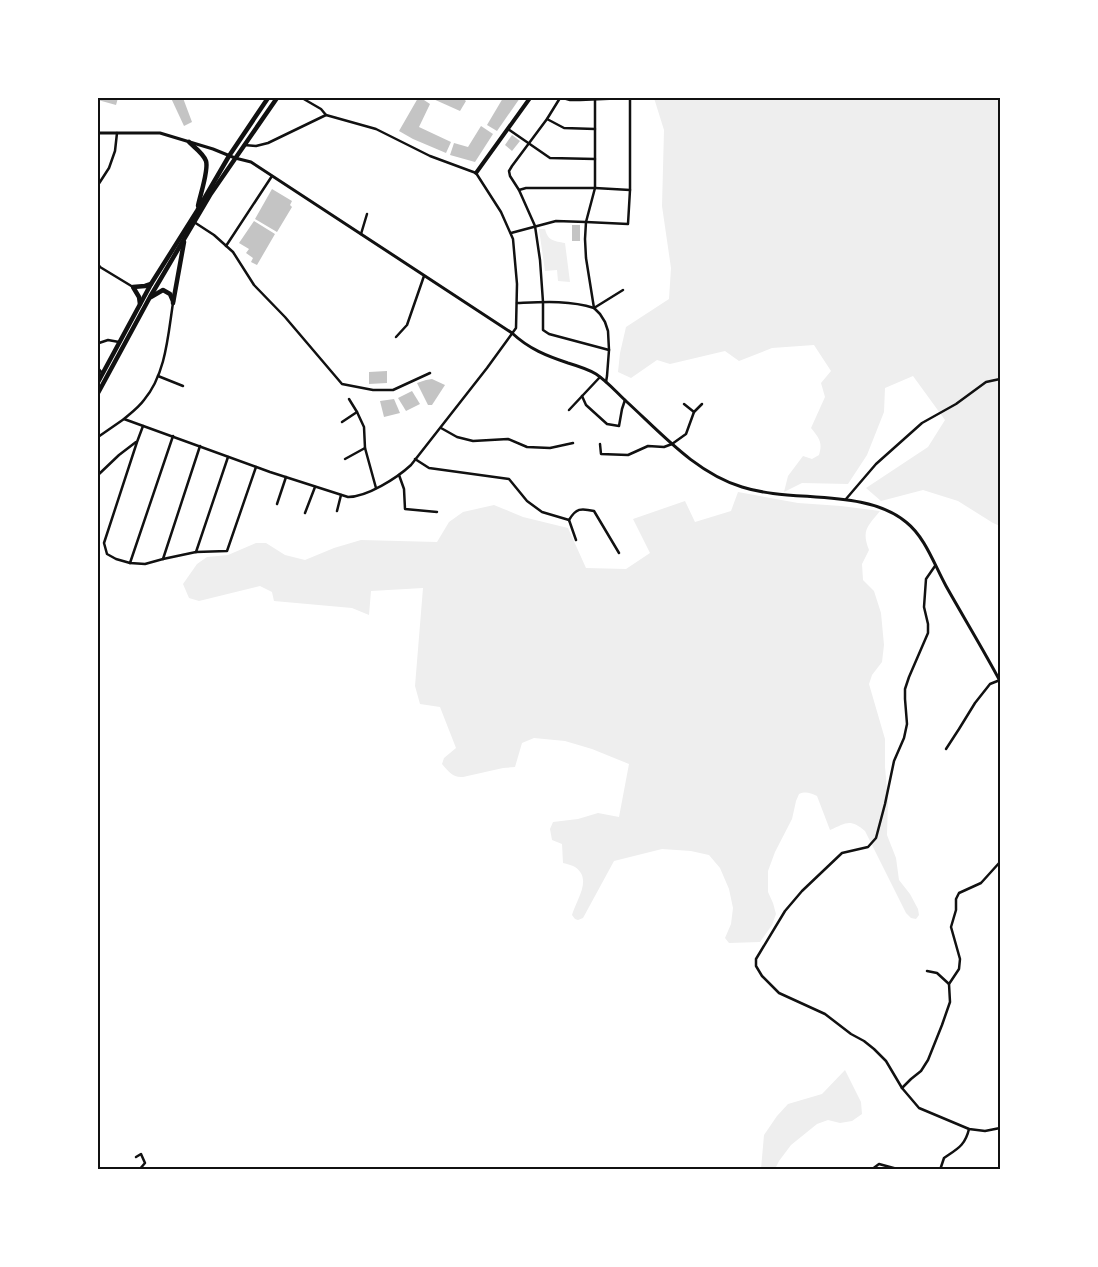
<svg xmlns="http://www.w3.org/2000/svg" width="1098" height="1267" font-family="'DM Sans',sans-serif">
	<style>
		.green { fill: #eee }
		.building { fill: #c4c4c4 }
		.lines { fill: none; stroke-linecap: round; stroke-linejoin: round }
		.minor { stroke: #111; stroke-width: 2.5 }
		.tertiary { stroke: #111; stroke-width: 3 }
		.secondary { stroke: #111; stroke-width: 4 }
		.primary { stroke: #111; stroke-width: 4.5 }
		.neatline { fill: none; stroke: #111; stroke-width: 2 }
	</style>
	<rect width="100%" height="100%" fill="#fff"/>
	<g class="green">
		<path d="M654,98H1000V526L993,523L958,501L923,490L881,501L866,488L928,447L945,420L913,376L885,388L884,412L867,455L848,484L802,483L784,492L788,476L803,456L812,459L819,455C823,442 819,438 811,428L825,397L821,383L831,371L814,345L772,348L739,361L725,351L670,364L657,360L631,378L618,372L620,353L626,327L669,299L671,268L662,206L664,130Z"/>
		<path d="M539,229H545C548,241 554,241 565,243L570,282L558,281L557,270L545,271Z"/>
		<path d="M738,492L798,503L841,506L880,511C868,526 861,530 869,550L862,564L863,580L874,591L881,613L884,645L882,662L872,675L869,684L885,739V767L888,801L887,835L896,858L899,880L910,894L918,909L919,915L916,919L911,918L906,913L865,831C850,818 846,823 830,830L817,796C810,793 806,791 799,794L796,801L792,819L775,852L768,871V892L773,903L776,914L772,925L760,942L729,943L725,938L731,924L733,908L729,889L720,868L709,855L691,851L662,849L614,861L583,918L578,920L575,919L572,915C576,900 593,879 575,867C572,865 567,864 563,863L562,844L552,840L550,829L553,822L578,819L598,813L619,817L629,764L592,749L565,741L534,738L522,743L515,767L503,768L463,777C453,778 448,771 442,764L444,758L456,748L440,707L420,704L415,686L423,588L371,591L369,615L352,608L274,601L272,592L260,586L199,601L189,598L183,584L197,564L207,557L228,555L256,543H266L285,555L305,560L334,548L361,540L437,542L449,522L463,512L494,505L523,517L568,528L586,568L626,569L650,553L633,519L685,501L695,522L731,511Z"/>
		<path d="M845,1070L861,1102L862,1114L852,1121L840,1123L828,1120L817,1124L791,1145L779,1161L775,1169H761L764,1135L777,1116L788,1104L822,1094Z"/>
	</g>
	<g class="building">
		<path d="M98,98H118L116,105L98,100Z"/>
		<path d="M171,98H183L192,122L184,126Z"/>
		<path d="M418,98H421L430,104L419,127L451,142L446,153L413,139L399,131Z"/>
		<path d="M431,98H462L466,101L460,111Z"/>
		<path d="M503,98H520L497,131L487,125Z"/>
		<path d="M481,126L493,134L475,162L450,155L454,143L468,147Z"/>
		<path d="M512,135L520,141L512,151L505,145Z"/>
		<path d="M272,189L292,201L290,205L292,207L277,232L255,219Z"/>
		<path d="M254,221L275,234L257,265L251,262L253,258L246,253L249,249L239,243Z"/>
		<rect x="572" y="225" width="8" height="16"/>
		<path d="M387,371V383L369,384V372Z"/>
		<path d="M432,379L445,385L432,405H428L417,383L426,380Z"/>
		<path d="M412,391L420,404L406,411L398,398Z"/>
		<path d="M394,399L400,413L384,417L380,401Z"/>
	</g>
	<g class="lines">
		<g class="minor">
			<path d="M302,98L321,109L326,115"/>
			<path d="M560,98L547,119L512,166L509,171L510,176L519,190L535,226L540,260L543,302V330L549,334L609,350"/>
			<path d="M563,98L570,100H580L627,98"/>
			<path d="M595,99V188L586,222L585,239L586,258L594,308L600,314L605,322L608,331L609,350L607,376L606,382"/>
			<path d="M547,119L564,128L595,129"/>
			<path d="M508,129L550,158L595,159"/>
			<path d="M98,185L109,168L115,151L117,133"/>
			<path d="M519,190L526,188H595L630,190"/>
			<path d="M194,222L214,235L233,252L254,285L285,317L342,384L373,390H393L430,373"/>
			<path d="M511,233L556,221L586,222L628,224L630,190V98"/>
			<path d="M361,234L367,214"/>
			<path d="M226,246L272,176"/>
			<path d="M98,264L100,267L133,287"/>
			<path d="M173,303C168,335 166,374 144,400C139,407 131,413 124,419L270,472L348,497C367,497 397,478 411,465L487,368L516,328L517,284L513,239L501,212L476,173L430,156L376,129L326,115L268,143L256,146L244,145"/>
			<path d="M517,303C542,302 569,300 594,308L623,290"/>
			<path d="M98,320V353"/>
			<path d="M396,337L407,325L424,276"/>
			<path d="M99,343L108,340L119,342"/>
			<path d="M98,368L102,373"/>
			<path d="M158,376L183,386"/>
			<path d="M582,396L586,405L607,424L619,426L622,409L625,400"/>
			<path d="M349,399L357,412L364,427L365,448L376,488"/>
			<path d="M684,404L694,412"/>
			<path d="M569,410L600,377"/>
			<path d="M342,422L357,412"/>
			<path d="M143,426L137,442L104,543L107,554L116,559L130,563L145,564L163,559L196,552L227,551L256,467"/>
			<path d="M441,428L457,437L473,441L508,439L527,447L550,448L573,443"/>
			<path d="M98,437L124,419"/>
			<path d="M600,444L601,454L628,455L648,446L664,447L672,444L686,434L694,412L702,404"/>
			<path d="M345,459L365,448"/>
			<path d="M415,459L429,468L509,479L527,501L542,512L569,520"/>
			<path d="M98,475L119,455L136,442"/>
			<path d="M399,475L404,489L405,509L437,512"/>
			<path d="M846,499L876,464L922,423L956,404L986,382L1000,379"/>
			<path d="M277,504L286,477"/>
			<path d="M337,511L341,495"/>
			<path d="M305,513L315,487"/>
			<path d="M576,540L569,520C576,508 581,508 594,511L619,553"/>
			<path d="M196,552L228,457"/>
			<path d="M163,559L200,446"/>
			<path d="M130,563L173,436"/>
			<path d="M935,566L926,579L924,607L928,624V633L909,677L905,689V699L907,724L904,738L894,761L885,804L876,838L868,847L842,853L802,891L785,911L756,959V966L762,976L779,993L825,1014L851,1034L864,1041L874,1049L886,1061L902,1088L919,1108L969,1129L985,1131L1000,1128"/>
			<path d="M946,749L959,729L975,703L990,684L1000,680"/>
			<path d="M927,971L937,973L949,984"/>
			<path d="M902,1088L911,1079L921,1071L928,1060L942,1025L950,1002L949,984L959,969L960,959L951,927L956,910V899L959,893L981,883L1000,862"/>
			<path d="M136,1157L141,1154L145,1163L139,1170"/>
			<path d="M871,1170L879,1164L901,1170"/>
			<path d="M940,1170L944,1158C957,1149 965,1146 969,1129"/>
		</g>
		<path class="tertiary" d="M98,133H160L213,149L235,158L251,162L512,333C529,349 547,356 568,363C578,366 588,369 596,374C608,382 617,393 627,402C662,434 696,473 742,487C791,503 865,488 906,522C925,537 934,564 946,586C964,618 983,649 1000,681"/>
		<path class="secondary" d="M476,173L530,98"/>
		<g class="primary">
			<path d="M189,142C195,148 203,153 206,161C209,170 200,195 198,206"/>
			<path d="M151,297L163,290L170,294L173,301"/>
			<path d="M173,303L184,242"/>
			<path d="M140,304L139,297L133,287L145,286L151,284"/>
			<path d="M98,382L151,284L197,211L229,156L268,98"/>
			<path d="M98,393L150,297L210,195L277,98"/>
		</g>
	</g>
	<rect width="1098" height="1267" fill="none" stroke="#ffffff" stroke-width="198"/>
	<rect x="99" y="99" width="900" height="1069" class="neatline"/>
</svg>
